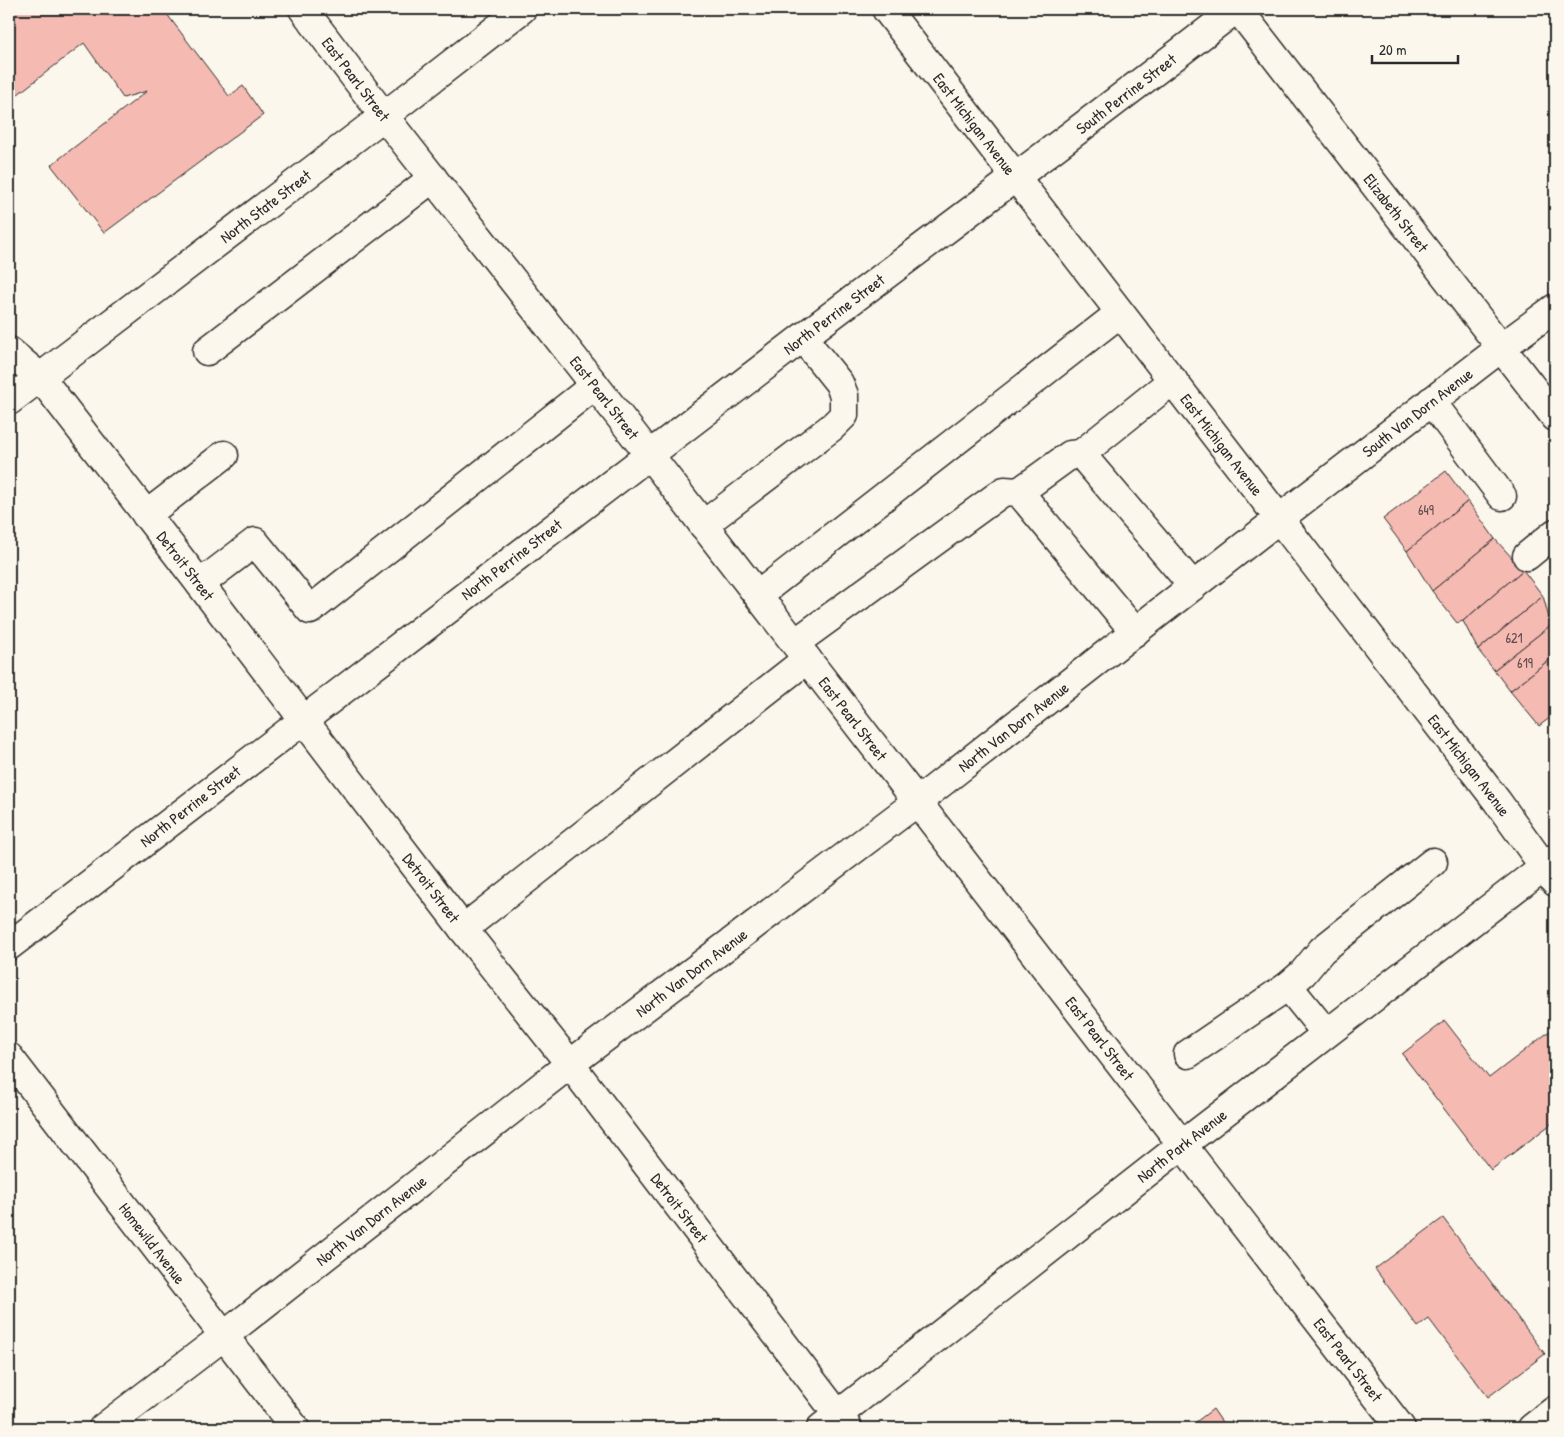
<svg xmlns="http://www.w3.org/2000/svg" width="1564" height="1437" font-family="'Patrick Hand',sans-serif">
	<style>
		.building { fill: #f5bab2; stroke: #2b2b2b }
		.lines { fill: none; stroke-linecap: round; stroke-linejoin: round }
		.minor-casing { stroke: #2b2b2b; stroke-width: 31 }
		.major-casing { stroke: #2b2b2b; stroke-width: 31 }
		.minor { stroke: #fbf7ec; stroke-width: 28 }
		.major { stroke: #fbf7ec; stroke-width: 28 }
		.labels { text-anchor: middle; stroke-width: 5; stroke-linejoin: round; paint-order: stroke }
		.number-label { font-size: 14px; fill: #5e4f4d }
		.street-label { font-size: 16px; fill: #2b2b2b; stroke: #fbf7ec }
	</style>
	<rect width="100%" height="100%" fill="#fbf7ec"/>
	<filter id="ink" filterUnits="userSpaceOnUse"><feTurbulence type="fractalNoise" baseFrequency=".02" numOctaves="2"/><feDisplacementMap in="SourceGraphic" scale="10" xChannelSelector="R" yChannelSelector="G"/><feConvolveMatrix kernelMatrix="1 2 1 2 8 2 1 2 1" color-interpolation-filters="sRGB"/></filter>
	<g filter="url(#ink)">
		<g class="building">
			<path d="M9,9H163L229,96L243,86L263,115L104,233L51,165L147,91L123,98L84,43L9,101Z"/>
			<path d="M1446,471L1468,501L1407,551L1383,519Z"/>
			<path d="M1468,501L1495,539L1432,591L1407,551Z"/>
			<path d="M1495,539L1523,570L1463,621L1457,623L1432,591Z"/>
			<path d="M1523,570L1543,596L1478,650L1463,621Z"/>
			<path d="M1543,596L1551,625L1494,670L1478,650Z"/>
			<path d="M1551,625L1555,631V655L1510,691L1494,670Z"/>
			<path d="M1555,655V714L1539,726L1510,691Z"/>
			<path d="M1445,1021L1489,1078L1555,1027V1121L1491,1170L1402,1054Z"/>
			<path d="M1443,1218L1545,1354L1488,1397L1429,1319L1418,1327L1375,1269Z"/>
			<path d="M1213,1409L1226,1428H1188Z"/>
		</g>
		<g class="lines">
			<g class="minor-casing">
				<g id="minor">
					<path id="s1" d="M303,9L384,116L627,426L1401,1428"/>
					<path id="s2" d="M1238,9L1555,417"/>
					<path id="s3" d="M9,351L40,377L200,584L463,929L570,1064L848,1428"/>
					<path d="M207,351L433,178"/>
					<path id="s4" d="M9,401L384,116L522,9"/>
					<path d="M1431,401L1502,496"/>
					<path d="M1081,454L1173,380"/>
					<path d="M1019,492L1070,455L1081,454L1193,586"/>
					<path d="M146,515L224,455"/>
					<path d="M703,525L832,427L844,415V395L839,383L803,338"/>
					<path d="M1527,556L1555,533"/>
					<path d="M200,584L255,542L310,610L595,385"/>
					<path d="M758,595L1120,313"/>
					<path d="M795,643L1004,491L1019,492L1135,632"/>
					<path d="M463,929L807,659"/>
					<path id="s5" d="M9,946C272,742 537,539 803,337C948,228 1093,120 1236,9"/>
					<path d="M1288,986L1326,1033"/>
					<path d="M1188,1054L1288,986L1303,973L1322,950L1433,862"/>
					<path id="s6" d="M9,1057L295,1428"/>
					<path id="s7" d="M103,1428L225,1335L570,1064L917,802L1280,518L1502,347L1555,308"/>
					<path id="s8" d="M821,1428L1182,1145L1555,858"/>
				</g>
			</g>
			<g class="major-casing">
				<g id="major">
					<path id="s9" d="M886,9L1497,801L1555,882"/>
					<path d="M1532,1428L1555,1410"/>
				</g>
			</g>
			<use href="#minor" class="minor"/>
			<use href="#major" class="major"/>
		</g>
	</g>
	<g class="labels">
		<g class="number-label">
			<text x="1426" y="515">649</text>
			<text x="1514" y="643">621</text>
			<text x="1525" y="668">619</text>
		</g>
		<g class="street-label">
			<text dy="6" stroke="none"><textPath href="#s1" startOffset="88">East Pearl Street</textPath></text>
			<text dy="6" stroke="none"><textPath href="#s5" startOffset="1405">South Perrine Street</textPath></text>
			<text dy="6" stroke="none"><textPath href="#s9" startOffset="145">East Michigan Avenue</textPath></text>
			<text dy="6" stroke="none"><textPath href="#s4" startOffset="322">North State Street</textPath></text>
			<text dy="6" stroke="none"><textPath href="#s2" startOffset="258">Elizabeth Street</textPath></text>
			<text dy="6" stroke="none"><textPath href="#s5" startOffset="1039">North Perrine Street</textPath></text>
			<text dy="6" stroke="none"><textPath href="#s1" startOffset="492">East Pearl Street</textPath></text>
			<text dy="6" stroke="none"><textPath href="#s7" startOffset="1661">South Van Dorn Avenue</textPath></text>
			<text dy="6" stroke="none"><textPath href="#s9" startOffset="550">East Michigan Avenue</textPath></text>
			<text dy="6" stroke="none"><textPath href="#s5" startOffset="634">North Perrine Street</textPath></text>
			<text dy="6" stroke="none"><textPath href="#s3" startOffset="279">Detroit Street</textPath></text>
			<text dy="6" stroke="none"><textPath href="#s1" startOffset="898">East Pearl Street</textPath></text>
			<text dy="6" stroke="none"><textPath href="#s7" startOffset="1149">North Van Dorn Avenue</textPath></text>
			<text dy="6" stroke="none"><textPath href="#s9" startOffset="955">East Michigan Avenue</textPath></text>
			<text dy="6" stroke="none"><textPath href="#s5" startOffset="229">North Perrine Street</textPath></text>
			<text dy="6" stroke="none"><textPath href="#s3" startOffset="684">Detroit Street</textPath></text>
			<text dy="6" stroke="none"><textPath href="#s7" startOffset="744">North Van Dorn Avenue</textPath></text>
			<text dy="6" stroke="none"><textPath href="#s1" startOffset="1302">East Pearl Street</textPath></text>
			<text dy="6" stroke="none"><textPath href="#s8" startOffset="458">North Park Avenue</textPath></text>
			<text dy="6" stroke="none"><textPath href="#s3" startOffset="1089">Detroit Street</textPath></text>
			<text dy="6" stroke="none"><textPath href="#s7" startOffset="339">North Van Dorn Avenue</textPath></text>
			<text dy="6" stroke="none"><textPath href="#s6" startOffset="235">Homewild Avenue</textPath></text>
			<text dy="6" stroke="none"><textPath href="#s1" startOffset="1708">East Pearl Street</textPath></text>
		</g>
	</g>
	<rect width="1564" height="1437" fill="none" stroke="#fbf7ec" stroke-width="30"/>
	<rect x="15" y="15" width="1534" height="1407" fill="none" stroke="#2b2b2b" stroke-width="2" filter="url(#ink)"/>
	<path d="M1372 55v8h86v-8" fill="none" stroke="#2b2b2b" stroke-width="2.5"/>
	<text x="1379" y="55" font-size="15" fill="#2b2b2b" stroke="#fbf7ec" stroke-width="4" paint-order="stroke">20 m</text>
</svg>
